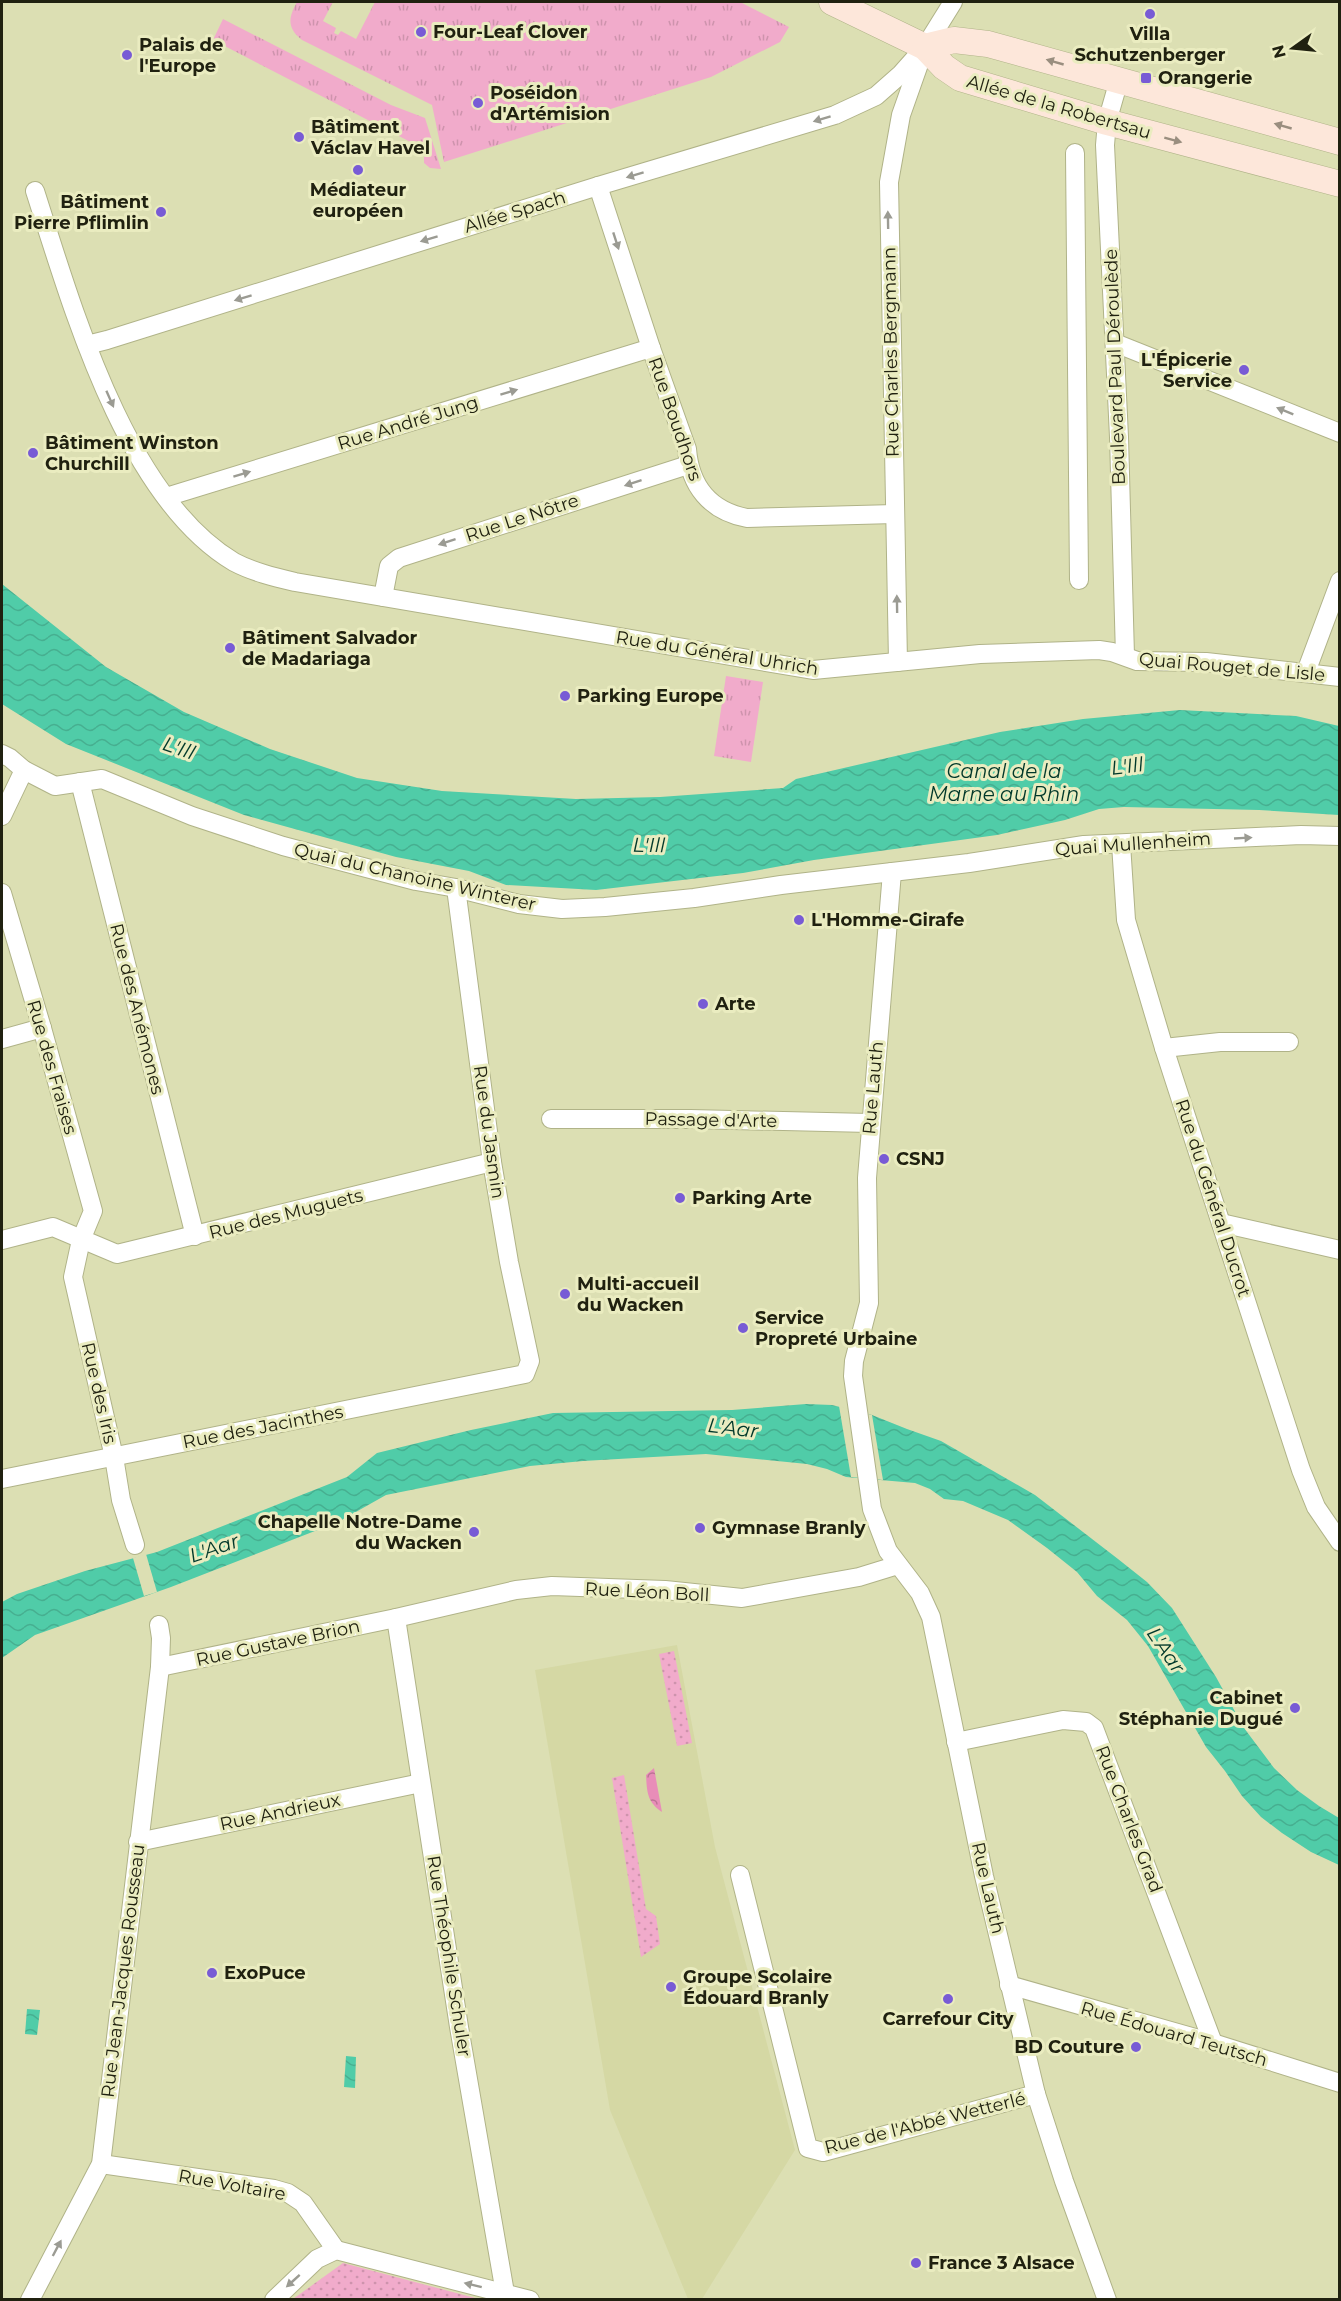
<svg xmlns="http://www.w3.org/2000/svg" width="1341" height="2301" font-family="Montserrat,sans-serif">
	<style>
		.built { fill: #d5d8a4 }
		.grass { fill: url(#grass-tufts) }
		.forest { fill: url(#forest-crowns) }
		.park { fill: url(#park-dots) }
		.water { fill: url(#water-waves) }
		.pier { fill: #dcdfb3 }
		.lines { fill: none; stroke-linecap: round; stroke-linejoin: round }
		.minor-casing { stroke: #b0b388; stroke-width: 20 }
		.secondary-casing { stroke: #b0b388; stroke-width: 27 }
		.minor { stroke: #fff; stroke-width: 18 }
		.secondary { stroke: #fde7da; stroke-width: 26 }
		.oneway { fill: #9a8e7f }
		.oneway2 { fill: #9b9b93 }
		.poi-dot { fill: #785bd5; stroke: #eaecc0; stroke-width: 2 }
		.labels { text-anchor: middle; stroke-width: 6; stroke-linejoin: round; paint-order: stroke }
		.poi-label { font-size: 18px; font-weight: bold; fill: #202110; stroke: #eaecc0; text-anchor: start }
		.street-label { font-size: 18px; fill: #202110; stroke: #eaecc0 }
		.water-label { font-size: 20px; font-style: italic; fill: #00382a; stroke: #eaecc0 }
	</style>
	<defs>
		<pattern id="grass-tufts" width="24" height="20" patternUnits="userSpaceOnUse" patternTransform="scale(1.5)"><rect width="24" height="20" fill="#f1abcb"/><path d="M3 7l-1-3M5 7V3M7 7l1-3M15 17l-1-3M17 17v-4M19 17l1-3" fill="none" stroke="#ce93ad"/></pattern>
		<pattern id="forest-crowns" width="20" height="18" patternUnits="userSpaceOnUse" patternTransform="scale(1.5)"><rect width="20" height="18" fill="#e88db8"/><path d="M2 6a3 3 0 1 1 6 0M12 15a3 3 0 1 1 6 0" fill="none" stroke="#bc7394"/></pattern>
		<pattern id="park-dots" width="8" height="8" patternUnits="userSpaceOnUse" patternTransform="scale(1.5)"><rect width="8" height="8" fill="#f1abcb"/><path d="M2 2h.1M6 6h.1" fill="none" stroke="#ce93ad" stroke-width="1.8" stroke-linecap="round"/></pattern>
		<pattern id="water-waves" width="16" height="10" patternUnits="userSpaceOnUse" patternTransform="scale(1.5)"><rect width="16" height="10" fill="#50cca8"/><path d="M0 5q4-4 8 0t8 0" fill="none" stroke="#46af90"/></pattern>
	</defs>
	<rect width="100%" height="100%" fill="#dcdfb3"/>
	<path class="built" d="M677,1645L715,1847L795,2150L702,2299H688L610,2110L535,1670Z"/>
	<g class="grass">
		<path d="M297,2H333L323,21L336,28L334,33L338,35L341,31L356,39L375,2H740L789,27L780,42L711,77L444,162L432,105L302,40C287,28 288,18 297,2Z"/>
		<path d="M223,19L391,105L425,118L441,169L430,168L424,163V149L213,40Z"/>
		<path d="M726,676L763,682L751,762L714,756Z"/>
	</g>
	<path class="forest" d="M654,1768L662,1812C647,1802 647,1792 646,1775Z"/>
	<g class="park">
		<path d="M674,1651L692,1743L677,1746L659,1654Z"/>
		<path d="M624,1775L646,1909L656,1916L660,1944L641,1957L612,1778Z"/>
		<path d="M343,2263L479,2299H293Z"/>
	</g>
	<g class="water">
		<path d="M2,584L106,667L184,712L270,749L357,778L442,791L576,799L660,797L783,788L796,779L1000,732L1083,719L1180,710L1296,716L1339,726V815L1259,810L1124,807L1099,809L1065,820L997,835L814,860L743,873L596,890L506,885L469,871L396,857L244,815L66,744L2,704Z"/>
		<path d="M806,1404L832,1405L872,1415L907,1429L941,1441L1035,1495L1118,1559L1147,1582L1172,1608L1216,1677L1244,1728L1274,1768L1297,1790L1319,1806L1339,1818V1865L1311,1852L1282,1833L1261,1817L1242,1796L1225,1771L1206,1747L1148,1646L1127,1620L1097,1596L1077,1572L1047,1548L1008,1520L963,1501L944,1499L930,1489L915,1483L846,1477L827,1469L807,1464L706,1454L583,1461L530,1466L386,1495L338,1522L171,1587L35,1635L2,1658V1602L17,1594L85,1571L157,1552L347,1477L377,1453L471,1430L553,1413L732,1410Z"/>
		<path d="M27,2009L40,2010L37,2035L25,2034Z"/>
		<path d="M346,2056L356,2057L355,2088L344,2087Z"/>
	</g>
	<g class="pier">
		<path d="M839,1406L872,1415L883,1480L851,1477Z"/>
		<path d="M146,1554L157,1592L144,1596L133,1558Z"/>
	</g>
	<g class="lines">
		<g class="minor-casing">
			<g id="minor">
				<path d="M1119,80L1107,122L1105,145L1119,437L1125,656"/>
				<path d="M1075,153L1079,580"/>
				<path d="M598,186L651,348L687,449C690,486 710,511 747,518L895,514"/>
				<path d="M35,191C72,306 125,497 234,562C253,572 274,577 295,582L813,670L980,654L1099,650L1112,652L1137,661L1206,662L1340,677"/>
				<path d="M1115,343L1340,433"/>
				<path d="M87,345L107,340L598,186L835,115L876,96L901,74L925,47"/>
				<path d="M166,497L651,348"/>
				<path d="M383,597L389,566L399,558L688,465"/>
				<path d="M898,662L889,182L901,115L925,47L953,2"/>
				<path d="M1306,672L1340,581"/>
				<path d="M2,754L10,758L24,770L55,786L102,779L192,816L283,846L416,881L456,888L519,904L562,909L605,907L694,898L781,885L969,863L1084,845L1301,835L1340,836"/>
				<path d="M80,782L195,1236"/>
				<path d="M2,816L24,770"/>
				<path d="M1121,844L1126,920L1164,1048L1301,1470L1316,1507L1340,1542"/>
				<path d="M892,872L867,1178L869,1303L854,1361L853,1376L872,1509L888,1551L920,1593L931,1617L984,1876L1036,2094L1064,2181L1107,2300"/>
				<path d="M2,893L42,1028L93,1211L81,1240L73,1277L114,1457L121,1500L135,1545"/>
				<path d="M2,1039L42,1028"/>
				<path d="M1164,1048L1220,1042H1289"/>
				<path d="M551,1119H690L870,1123"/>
				<path d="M1221,1223L1340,1250"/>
				<path d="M2,1240L53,1227L117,1254L492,1162"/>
				<path d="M2,1479L525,1374L530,1361L509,1262L492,1162L456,888"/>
				<path d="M396,1618L459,2027L505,2293"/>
				<path d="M160,1667L396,1618L516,1590L552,1586L665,1590L742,1598L859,1577L898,1565"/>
				<path d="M956,1742L1063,1720L1086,1722L1094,1728L1213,2043"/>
				<path d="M138,1842L421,1783"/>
				<path d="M740,1875L808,2148L823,2152L1036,2094"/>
				<path d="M1009,1985L1213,2043L1340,2083"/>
				<path d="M101,2164L274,2189L288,2193L303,2203L336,2250"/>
				<path d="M30,2300L101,2164L160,1667L161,1638L159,1625"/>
				<path d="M274,2300L317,2259L336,2250L530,2300"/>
			</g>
		</g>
		<g class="secondary-casing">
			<g id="secondary">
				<path d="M832,2L925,47L944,67L960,78L1107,122L1340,184"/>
				<path d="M925,47L954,40L988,44L1340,142"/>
			</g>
		</g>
		<use href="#minor" class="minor"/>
		<use href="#secondary" class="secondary"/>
	</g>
	<defs><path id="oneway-solid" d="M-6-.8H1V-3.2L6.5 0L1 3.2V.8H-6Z" transform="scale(1.5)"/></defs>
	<g class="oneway">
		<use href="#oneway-solid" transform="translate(1055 62) rotate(-164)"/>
		<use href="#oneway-solid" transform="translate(1283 126) rotate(-164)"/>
		<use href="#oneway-solid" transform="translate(1173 140) rotate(15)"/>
	</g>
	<g class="oneway2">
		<use href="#oneway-solid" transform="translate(822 119) rotate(163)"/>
		<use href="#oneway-solid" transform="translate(635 175) rotate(163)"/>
		<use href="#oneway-solid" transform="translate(888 220) rotate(-91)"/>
		<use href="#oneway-solid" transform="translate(429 239) rotate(163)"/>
		<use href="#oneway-solid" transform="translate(616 241) rotate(72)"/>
		<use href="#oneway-solid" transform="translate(243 298) rotate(163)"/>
		<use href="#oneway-solid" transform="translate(509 392) rotate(-17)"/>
		<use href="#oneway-solid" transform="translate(110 399) rotate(66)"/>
		<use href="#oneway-solid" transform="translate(1285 411) rotate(-158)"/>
		<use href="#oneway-solid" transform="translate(242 474) rotate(-17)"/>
		<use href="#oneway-solid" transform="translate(633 483) rotate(162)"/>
		<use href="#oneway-solid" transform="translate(447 542) rotate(162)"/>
		<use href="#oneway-solid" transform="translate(897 604) rotate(-91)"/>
		<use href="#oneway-solid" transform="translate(1243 838) rotate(-3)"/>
		<use href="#oneway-solid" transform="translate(57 2248) rotate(-62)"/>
		<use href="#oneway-solid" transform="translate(293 2281) rotate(138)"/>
		<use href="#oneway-solid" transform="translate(473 2285) rotate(-166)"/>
	</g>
	<g class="poi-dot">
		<circle cx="1150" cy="14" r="6"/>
		<circle cx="421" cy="32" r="6"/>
		<circle cx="127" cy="55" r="6"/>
		<rect x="1140" y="72" width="12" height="12" rx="3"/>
		<circle cx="478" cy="103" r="6"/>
		<circle cx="299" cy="137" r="6"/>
		<circle cx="358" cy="170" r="6"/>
		<circle cx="161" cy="212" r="6"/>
		<circle cx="1244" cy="370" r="6"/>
		<circle cx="33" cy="453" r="6"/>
		<circle cx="230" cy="648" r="6"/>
		<circle cx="565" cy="696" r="6"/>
		<circle cx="799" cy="920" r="6"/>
		<circle cx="703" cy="1004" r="6"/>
		<circle cx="884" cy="1159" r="6"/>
		<circle cx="680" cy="1198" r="6"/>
		<circle cx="565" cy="1294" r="6"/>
		<circle cx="743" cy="1328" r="6"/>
		<circle cx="700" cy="1528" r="6"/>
		<circle cx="474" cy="1532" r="6"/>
		<circle cx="1295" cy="1708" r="6"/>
		<circle cx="212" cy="1973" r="6"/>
		<circle cx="671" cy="1987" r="6"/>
		<circle cx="948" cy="1999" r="6"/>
		<circle cx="1136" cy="2047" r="6"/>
		<circle cx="916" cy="2263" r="6"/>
	</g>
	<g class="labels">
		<g class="poi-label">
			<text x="433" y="38">Four-Leaf Clover</text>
			<text x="1150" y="40" text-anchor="middle">Villa<tspan x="1150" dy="21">Schutzenberger</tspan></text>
			<text x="139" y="51">Palais de<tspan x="139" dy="21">l'Europe</tspan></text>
			<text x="1158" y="84">Orangerie</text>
			<text x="490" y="99">Poséidon<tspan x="490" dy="21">d'Artémision</tspan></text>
			<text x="311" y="133">Bâtiment<tspan x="311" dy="21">Václav Havel</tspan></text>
			<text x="358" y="196" text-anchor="middle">Médiateur<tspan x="358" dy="21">européen</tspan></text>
			<text x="149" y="208" text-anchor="end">Bâtiment<tspan x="149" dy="21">Pierre Pflimlin</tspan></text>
			<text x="1232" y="366" text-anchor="end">L'Épicerie<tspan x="1232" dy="21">Service</tspan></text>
			<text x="45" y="449">Bâtiment Winston<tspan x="45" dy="21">Churchill</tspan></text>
			<text x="242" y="644">Bâtiment Salvador<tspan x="242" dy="21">de Madariaga</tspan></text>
			<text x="577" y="702">Parking Europe</text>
			<text x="811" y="926">L'Homme-Girafe</text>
			<text x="715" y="1010">Arte</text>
			<text x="896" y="1165">CSNJ</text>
			<text x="692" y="1204">Parking Arte</text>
			<text x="577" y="1290">Multi-accueil<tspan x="577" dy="21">du Wacken</tspan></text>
			<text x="755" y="1324">Service<tspan x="755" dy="21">Propreté Urbaine</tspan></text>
			<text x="462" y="1528" text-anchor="end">Chapelle Notre-Dame<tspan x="462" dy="21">du Wacken</tspan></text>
			<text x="712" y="1534">Gymnase Branly</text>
			<text x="1283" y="1704" text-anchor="end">Cabinet<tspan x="1283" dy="21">Stéphanie Dugué</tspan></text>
			<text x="224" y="1979">ExoPuce</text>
			<text x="683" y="1983">Groupe Scolaire<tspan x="683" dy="21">Édouard Branly</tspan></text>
			<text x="948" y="2025" text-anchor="middle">Carrefour City</text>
			<text x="1124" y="2053" text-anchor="end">BD Couture</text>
			<text x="928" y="2269">France 3 Alsace</text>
		</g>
		<g class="street-label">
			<text transform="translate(1059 107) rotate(16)" y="6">Allée de la Robertsau</text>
			<text transform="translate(515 212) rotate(-17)" y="6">Allée Spach</text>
			<text transform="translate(891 352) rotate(-91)" y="6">Rue Charles Bergmann</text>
			<text transform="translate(1115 367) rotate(-92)" y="6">Boulevard Paul Déroulède</text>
			<text transform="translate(675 419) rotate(71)" y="6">Rue Boudhors</text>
			<text transform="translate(408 423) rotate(-17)" y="6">Rue André Jung</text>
			<text transform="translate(522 518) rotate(-18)" y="6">Rue Le Nôtre</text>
			<text transform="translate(717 653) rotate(9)" y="6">Rue du Général Uhrich</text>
			<text transform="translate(1232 667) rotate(5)" y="6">Quai Rouget de Lisle</text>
			<text transform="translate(1133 844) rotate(-4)" y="6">Quai Mullenheim</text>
			<text transform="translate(415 877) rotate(13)" y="6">Quai du Chanoine Winterer</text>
			<text transform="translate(137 1009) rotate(76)" y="6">Rue des Anémones</text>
			<text transform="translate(52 1067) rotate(74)" y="6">Rue des Fraises</text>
			<text transform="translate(873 1088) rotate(-85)" y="6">Rue Lauth</text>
			<text transform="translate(711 1120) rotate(1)" y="6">Passage d'Arte</text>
			<text transform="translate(489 1132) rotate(82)" y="6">Rue du Jasmin</text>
			<text transform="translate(1213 1198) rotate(72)" y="6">Rue du Général Ducrot</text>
			<text transform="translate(286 1214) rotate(-14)" y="6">Rue des Muguets</text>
			<text transform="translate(99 1393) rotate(77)" y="6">Rue des Iris</text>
			<text transform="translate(263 1427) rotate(-11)" y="6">Rue des Jacinthes</text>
			<text transform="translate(647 1592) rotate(3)" y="6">Rue Léon Boll</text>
			<text transform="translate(278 1643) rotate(-12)" y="6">Rue Gustave Brion</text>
			<text transform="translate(280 1812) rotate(-12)" y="6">Rue Andrieux</text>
			<text transform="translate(1129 1819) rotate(69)" y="6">Rue Charles Grad</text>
			<text transform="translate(988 1888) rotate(77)" y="6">Rue Lauth</text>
			<text transform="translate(449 1956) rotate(81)" y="6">Rue Théophile Schuler</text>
			<text transform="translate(123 1971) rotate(-83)" y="6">Rue Jean-Jacques Rousseau</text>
			<text transform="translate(1174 2034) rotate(16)" y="6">Rue Édouard Teutsch</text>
			<text transform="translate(925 2123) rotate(-14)" y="6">Rue de l'Abbé Wetterlé</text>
			<text transform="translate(232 2185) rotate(10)" y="6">Rue Voltaire</text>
		</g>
		<g class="water-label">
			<text transform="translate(179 748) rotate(19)" y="7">L'Ill</text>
			<text transform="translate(1127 766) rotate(-7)" y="7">L'Ill</text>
			<text x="1004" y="778">Canal de la<tspan x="1004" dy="23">Marne au Rhin</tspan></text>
			<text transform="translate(649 845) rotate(1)" y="7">L'Ill</text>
			<text transform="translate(733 1428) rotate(7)" y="7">L'Aar</text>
			<text transform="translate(214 1548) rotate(-19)" y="7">L'Aar</text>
			<text transform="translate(1166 1650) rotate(56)" y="7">L'Aar</text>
		</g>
	</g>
	<rect width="1341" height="2301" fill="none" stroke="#202110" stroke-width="6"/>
	<g transform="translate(1293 48) rotate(255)" stroke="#eaecc0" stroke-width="4.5" paint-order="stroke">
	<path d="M0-4.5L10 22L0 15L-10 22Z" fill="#202110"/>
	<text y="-9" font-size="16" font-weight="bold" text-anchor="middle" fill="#202110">N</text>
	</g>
</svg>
